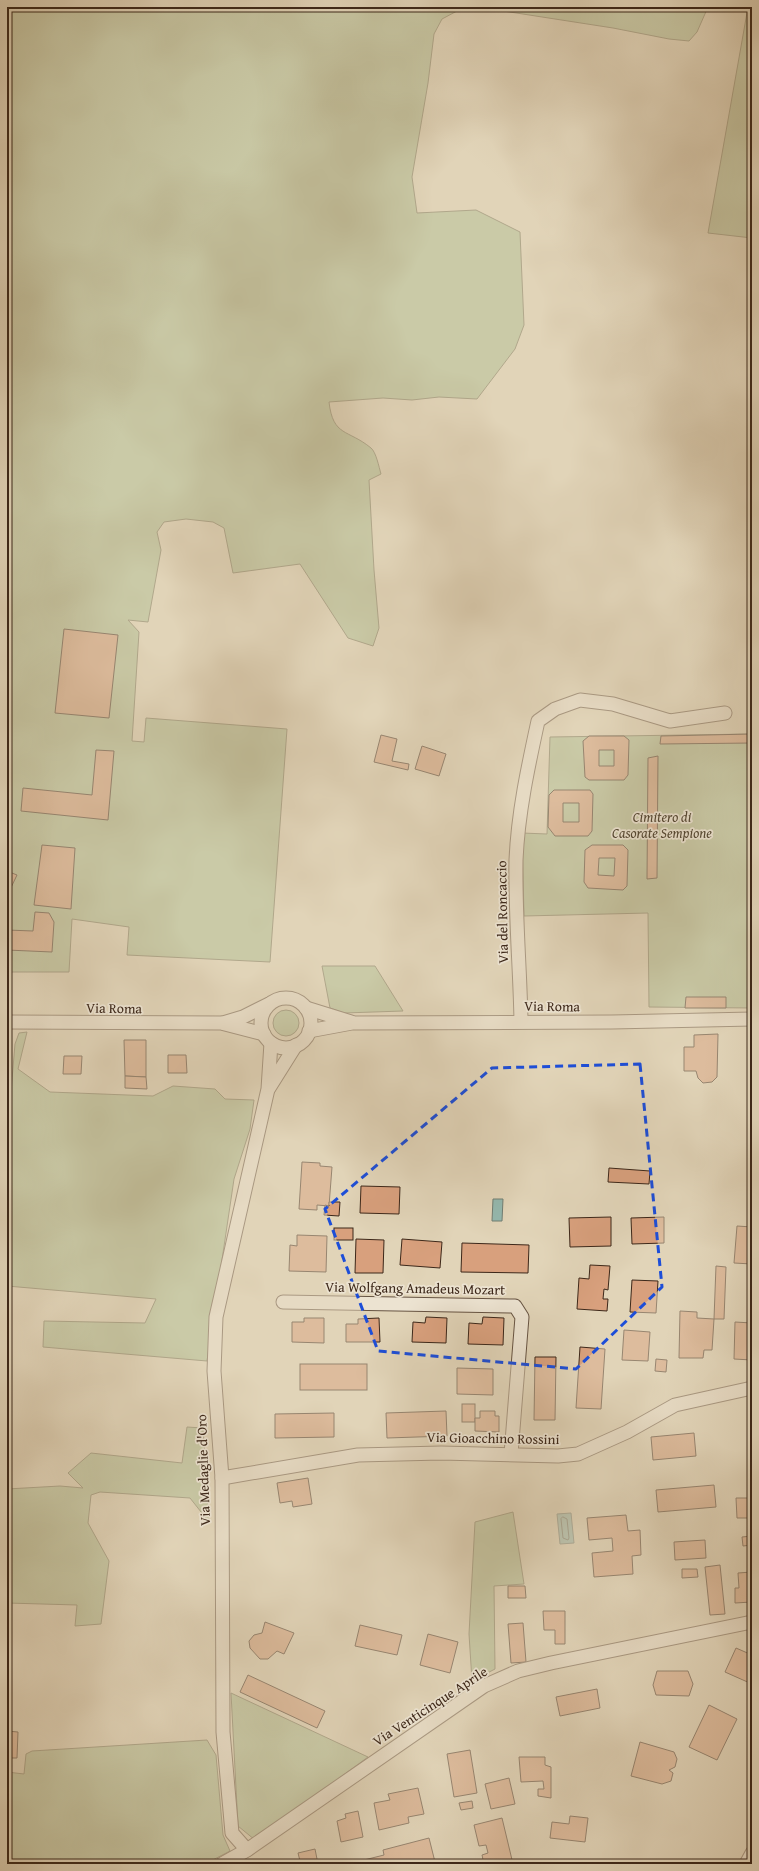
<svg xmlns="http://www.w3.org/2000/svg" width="759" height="1871" font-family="'Gentium Book Plus',serif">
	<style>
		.green { fill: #adbe93; stroke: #757356 }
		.water { fill: #94b8ae; stroke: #717e73 }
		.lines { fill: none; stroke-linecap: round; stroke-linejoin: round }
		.shore { stroke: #687064; stroke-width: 1 }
		.building { fill: #d8a07d; stroke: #3d281a; fill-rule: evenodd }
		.minor-casing { stroke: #665342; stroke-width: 15 }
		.minor { stroke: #ece3d1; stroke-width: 13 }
		.marked { fill: none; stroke: #1d4ed8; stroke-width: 3; stroke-dasharray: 8 5; stroke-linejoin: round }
		.labels { text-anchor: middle; stroke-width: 3.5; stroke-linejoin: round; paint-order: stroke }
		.park-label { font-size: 14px; font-style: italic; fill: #534632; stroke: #ece3d1 }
		.street-label { font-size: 14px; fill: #3d281a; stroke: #ece3d1 }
	</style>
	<rect width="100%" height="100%" fill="#e1d4b8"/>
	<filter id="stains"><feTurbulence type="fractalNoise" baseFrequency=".005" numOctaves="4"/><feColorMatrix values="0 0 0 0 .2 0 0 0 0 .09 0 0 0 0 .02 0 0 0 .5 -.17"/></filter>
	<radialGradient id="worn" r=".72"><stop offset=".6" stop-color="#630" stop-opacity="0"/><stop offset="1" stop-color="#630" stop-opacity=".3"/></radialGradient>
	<g class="green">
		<path d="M7,7H708L697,32L689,41L669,39L613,28L497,10L473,9L457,11L442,19L434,34L428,83L412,177L417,213L476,210L520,232L524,325L515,349L477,399L439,397L412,400L383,398L329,402C333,437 348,429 371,448C376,452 379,467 381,474L369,480L374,570L379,628L373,646L348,638L300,564L233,573L224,528L213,522L186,519L164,522L157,532L161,550L148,622L128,620L139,632L132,741L144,742L146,718L287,729L270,962L127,955L129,927L72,919L69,972H7Z"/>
		<path d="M748,7H752V238L708,233Z"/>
		<path d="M752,734V1008L649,1007L648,913L524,916L522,833L547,834L550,737Z"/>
		<path d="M322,966H375L403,1011L344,1013L330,1008Z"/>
		<circle cx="286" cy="1023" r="13"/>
		<path d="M27,1032L18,1069L50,1092L153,1096L173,1086L215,1089L225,1099L254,1100L250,1129L234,1179L207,1361L43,1347L44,1321L145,1323L156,1299L7,1286V1139L15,1044L19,1033Z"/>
		<path d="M187,1427L203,1428L209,1522L190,1498L100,1492L91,1495L88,1523L109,1561L101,1624L75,1626L77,1605L7,1603V1489L60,1486L83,1488L68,1473L91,1453L182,1463Z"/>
		<path d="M513,1512L524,1584L494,1586L495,1669L472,1681L469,1634L475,1522Z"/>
		<path d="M231,1693L368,1757L255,1840L238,1826Z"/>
		<path d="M207,1740L216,1755L223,1835L230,1851L205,1864H7V1772L24,1774L26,1754L32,1751Z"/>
	</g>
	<g class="water">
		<path d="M493,1199H503L502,1221H492Z"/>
		<path d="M571,1513L574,1543L560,1544L557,1514Z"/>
	</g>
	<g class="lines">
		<path class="shore" d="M563,1517L567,1519L569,1538L568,1540L563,1538L561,1519Z"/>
	</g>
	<g class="building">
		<path d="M64,629L118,635L109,718L55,713Z"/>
		<path d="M752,734V743L660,744L661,736Z"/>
		<path d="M381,735L397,739L392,761L409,764L408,770L374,762Z"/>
		<path d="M589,736H624L629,740L628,775L624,780H589L585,777L583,741ZM599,750H614V766H599Z"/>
		<path d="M422,746L446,754L439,776L415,769Z"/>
		<path d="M96,750L114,751L108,820L21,811L23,788L92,795Z"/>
		<path d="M658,756L657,878L647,879L648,758Z"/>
		<path d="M554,790H590L593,794L592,831L588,836H555L548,827L549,795ZM563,803H579V822H563Z"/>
		<path d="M42,845L75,848L71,909L34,905Z"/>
		<path d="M592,845H623L628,850L627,886L623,890L588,888L584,882L585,850ZM599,858H615L614,876L598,875Z"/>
		<path d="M7,871L17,875L7,896Z"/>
		<path d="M35,912L49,913L54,922L52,952L7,950V930L33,931Z"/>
		<path d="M686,997H726V1008H685Z"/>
		<path d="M718,1034L717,1077L712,1082L703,1083L698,1078L696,1071H684V1047H694V1035Z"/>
		<path d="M124,1040H146V1077L125,1076Z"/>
		<path d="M168,1055H186L187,1073H168Z"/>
		<path d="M64,1056H82L81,1074H63Z"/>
		<path d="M125,1076L146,1077L147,1089L125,1088Z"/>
		<path d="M302,1162L320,1163V1166L332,1167L329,1206L317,1205V1210L299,1209Z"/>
		<path d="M609,1168L650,1171L649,1184L608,1182Z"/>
		<path d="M361,1186L400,1187L399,1214L360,1213Z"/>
		<path d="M329,1202H340L339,1216L324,1215L325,1205L329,1206Z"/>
		<path d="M611,1217V1246L570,1247L569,1218Z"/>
		<path d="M664,1217V1243L632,1244L631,1218Z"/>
		<path d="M737,1226L752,1227V1264L734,1263Z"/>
		<rect x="334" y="1228" width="19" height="12"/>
		<path d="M297,1235L327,1236L326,1272L289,1271L290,1245L297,1246Z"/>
		<path d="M356,1239L384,1240L383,1273H355Z"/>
		<path d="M402,1239L442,1242L440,1268L400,1265Z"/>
		<path d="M462,1243L529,1245L528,1273L461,1272Z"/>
		<path d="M590,1265L610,1266L608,1290L604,1289L603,1299H608L607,1311L577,1309L579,1278L589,1279Z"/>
		<path d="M716,1266L726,1267L724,1319H714Z"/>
		<path d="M632,1280L658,1281L656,1313L630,1312Z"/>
		<path d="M680,1311L697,1312V1318L714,1319L712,1350H704L703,1358H679Z"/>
		<path d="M426,1317L447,1318L446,1343L412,1342L413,1322L425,1323Z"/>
		<path d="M483,1317L504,1318L503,1345L468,1344L469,1323L482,1324Z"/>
		<path d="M304,1318H324V1343L292,1342V1322H304Z"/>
		<path d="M379,1318L380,1342H346V1324H358V1319Z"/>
		<path d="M735,1322L752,1323V1360L734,1359Z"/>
		<path d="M624,1330L650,1332L648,1361L622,1360Z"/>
		<path d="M580,1347L605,1349L601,1409L576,1408Z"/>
		<path d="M535,1357H556L555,1420H534Z"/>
		<path d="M656,1359L667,1360L666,1372L655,1371Z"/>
		<rect x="300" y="1364" width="67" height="26"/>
		<path d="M457,1368L493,1369V1395L457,1394Z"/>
		<rect x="462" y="1404" width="13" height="18"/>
		<path d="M446,1411L447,1436L387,1438L386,1413Z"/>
		<path d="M480,1411H495V1416H499V1432L475,1431V1418H480Z"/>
		<path d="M334,1413V1437L275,1438V1414Z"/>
		<path d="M694,1433L696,1456L653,1460L651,1437Z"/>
		<path d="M308,1478L312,1504L293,1507L292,1501L280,1503L277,1483Z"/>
		<path d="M714,1485L716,1507L658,1512L656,1490Z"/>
		<path d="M736,1498H752V1518H737Z"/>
		<path d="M626,1515L628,1531L640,1530L641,1555L632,1556L633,1574L594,1577L592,1553L613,1551L612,1538L589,1540L587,1518Z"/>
		<path d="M752,1536V1545L743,1546L742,1537Z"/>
		<path d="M705,1540L706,1558L675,1560L674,1542Z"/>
		<path d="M720,1565L725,1614L710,1615L705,1567Z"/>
		<path d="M682,1569H697L698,1577L682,1578Z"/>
		<path d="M752,1572V1602L735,1603V1588H739L738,1573Z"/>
		<path d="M508,1586H525L526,1598H508Z"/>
		<path d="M543,1611H565V1644H555V1630H544Z"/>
		<path d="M265,1622L294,1633L284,1654L277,1651L268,1659H260L250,1648L249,1641L254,1635L262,1633Z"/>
		<path d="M523,1623L526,1662L511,1663L508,1624Z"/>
		<path d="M360,1625L402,1635L397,1655L355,1646Z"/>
		<path d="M428,1634L458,1642L450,1673L420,1665Z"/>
		<path d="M736,1648L752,1655V1684L725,1672Z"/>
		<path d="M657,1671H688L693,1684L689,1696L656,1695L653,1685Z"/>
		<path d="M248,1675L325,1711L317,1728L240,1692Z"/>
		<path d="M597,1689L600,1708L560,1716L556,1697Z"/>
		<path d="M709,1705L737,1719L717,1760L689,1747Z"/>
		<path d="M7,1731L18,1732L17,1758H7Z"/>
		<path d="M640,1742L674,1752L677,1759L675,1767L669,1770L673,1773L671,1781L662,1784L631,1776Z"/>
		<path d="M470,1750L477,1793L454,1797L447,1754Z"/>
		<path d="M519,1757H545V1765L551,1767V1798L538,1796V1789H544L543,1781L521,1782Z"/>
		<path d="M509,1778L515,1804L491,1809L485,1784Z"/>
		<path d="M418,1788L424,1814L408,1817L409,1823L379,1830L374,1803L390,1800L388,1794Z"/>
		<path d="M472,1801L473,1808L461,1810L459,1803Z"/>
		<path d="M358,1811L363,1837L341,1842L337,1821L346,1818L345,1814Z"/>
		<path d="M570,1816L588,1818L585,1842L550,1838L552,1822L569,1824Z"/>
		<path d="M502,1818L513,1864H484L482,1855L488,1853L486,1845L479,1846L474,1825Z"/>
		<path d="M429,1838L435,1862L428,1864H348L384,1855L383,1850Z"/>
		<path d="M315,1849L318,1864H287L300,1861L298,1853Z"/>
	</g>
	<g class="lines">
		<g class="minor-casing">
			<g id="minor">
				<circle cx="286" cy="1023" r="25"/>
				<path d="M306,1008L351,1022"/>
				<path d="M521,1021C520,967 515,914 516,860C518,813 528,767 538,721L555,709L580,700L613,704L670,721L725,713"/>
				<path d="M7,1022L221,1023L264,1034"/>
				<path d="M223,1023L243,1017L269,1004"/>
				<path d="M309,1031L352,1023L612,1022L752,1019"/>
				<path d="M269,1088L296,1045"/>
				<path d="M283,1302L515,1306L522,1317L511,1454"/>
				<path d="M222,1478L358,1455L441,1453L558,1456L578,1454L627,1432L675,1405L752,1388"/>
				<path d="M247,1850L232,1833L223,1732L222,1478L214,1371L216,1317L268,1089L271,1043"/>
				<path d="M222,1864L247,1850L484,1686L518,1671L551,1663L752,1622"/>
				<path d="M746,1864L752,1853"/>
			</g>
		</g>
		<use href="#minor" class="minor"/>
	</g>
	<path d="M0 0H759V1871H0ZM640,1064L662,1287L576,1369L378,1351L325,1209L492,1068Z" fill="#e1d4b8" fill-opacity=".55" fill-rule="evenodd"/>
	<path class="marked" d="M640,1064L662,1287L576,1369L378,1351L325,1209L492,1068Z"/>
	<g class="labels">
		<g class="park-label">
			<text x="662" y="822">Cimitero di<tspan x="662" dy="16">Casorate Sempione</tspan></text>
		</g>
		<g class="street-label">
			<text transform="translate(502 912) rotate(-91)" y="5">Via del Roncaccio</text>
			<text transform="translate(552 1006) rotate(1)" y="5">Via Roma</text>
			<text transform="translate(114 1008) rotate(1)" y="5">Via Roma</text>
			<text transform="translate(415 1288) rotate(1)" y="5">Via Wolfgang Amadeus Mozart</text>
			<text transform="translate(493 1438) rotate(1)" y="5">Via Gioacchino Rossini</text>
			<text transform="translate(203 1470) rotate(-92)" y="5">Via Medaglie d'Oro</text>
			<text transform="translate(430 1706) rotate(-33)" y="5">Via Venticinque Aprile</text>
		</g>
	</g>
	<rect width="759" height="1871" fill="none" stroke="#e1d4b8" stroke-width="24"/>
	<rect x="8" y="8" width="743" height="1855" fill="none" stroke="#3d281a" stroke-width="2"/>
	<rect x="12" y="12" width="735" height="1847" fill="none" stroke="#3d281a"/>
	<rect width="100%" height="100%" filter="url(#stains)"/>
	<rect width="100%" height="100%" fill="url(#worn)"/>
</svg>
